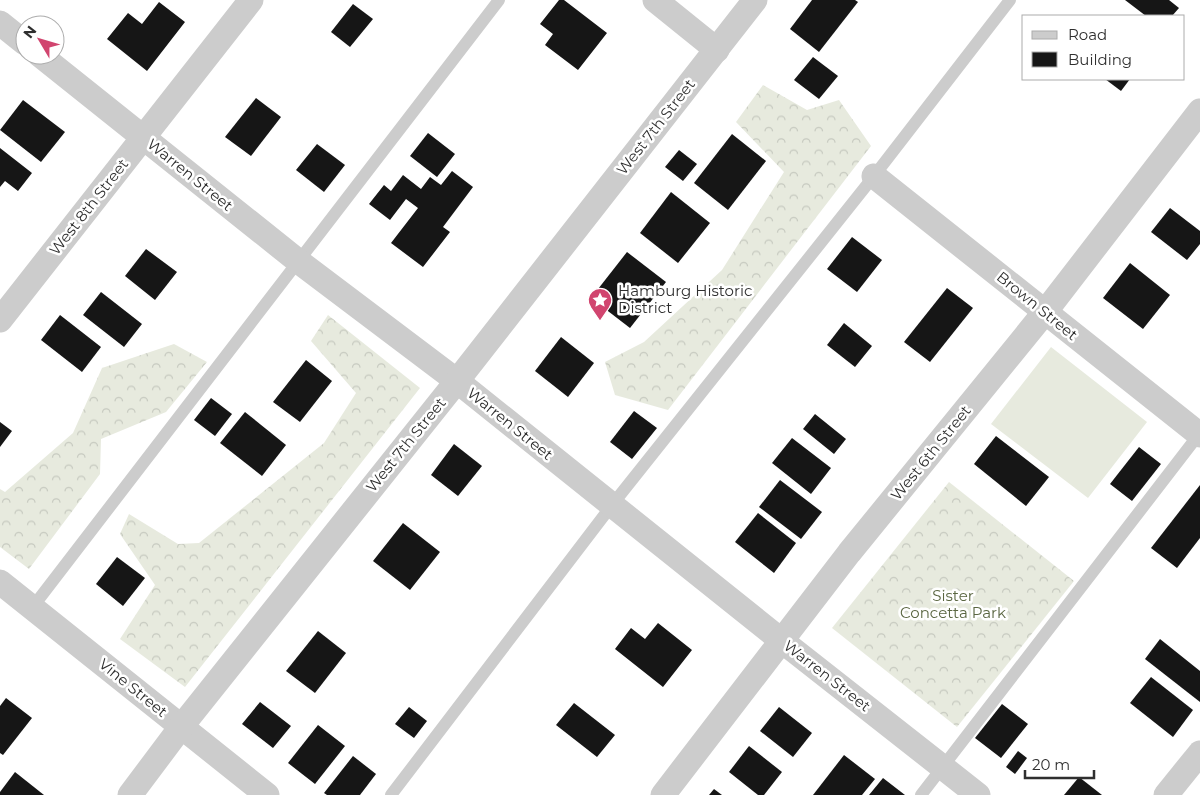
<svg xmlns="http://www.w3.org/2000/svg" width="1200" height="795" font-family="Montserrat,sans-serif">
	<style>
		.grass { fill: #e7eade }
		.forest { fill: url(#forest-crowns) }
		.building { fill: #161616 }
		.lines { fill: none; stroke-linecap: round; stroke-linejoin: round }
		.lane { stroke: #ccc; stroke-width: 12 }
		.street { stroke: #ccc; stroke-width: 25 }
		.labels { text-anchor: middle; stroke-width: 5; stroke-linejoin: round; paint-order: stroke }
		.street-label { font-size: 15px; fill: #2f2f2f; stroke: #fff }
		.poi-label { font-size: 15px; fill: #2f2f2f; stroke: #fff; text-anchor: start }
		.park-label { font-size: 15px; fill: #5a6641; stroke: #fff }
	</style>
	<defs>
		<pattern id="forest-crowns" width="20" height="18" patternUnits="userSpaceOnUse" patternTransform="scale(1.25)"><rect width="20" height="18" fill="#e7eade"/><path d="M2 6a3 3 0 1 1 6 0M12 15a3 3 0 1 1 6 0" fill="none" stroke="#c6c9bf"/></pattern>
	</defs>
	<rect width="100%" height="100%" fill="#fff"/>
	<path class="grass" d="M1051,347L1147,422L1088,498L991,424Z"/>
	<g class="forest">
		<path d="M763,85L807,110L839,100L871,146L668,410L615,395L605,362L644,342L722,270L784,172L736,122Z"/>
		<path d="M328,315L420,388L185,687L120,639L155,585L120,534L129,514L178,544L199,543L324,443L356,393L311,341Z"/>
		<path d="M174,344L207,362L166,412L101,439L100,474L29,569L0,547V489L5,492L73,433L102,368Z"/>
		<path d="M949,482L1074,581L957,727L832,628Z"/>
	</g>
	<g class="building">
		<path d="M559,0H564L607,33L578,70L545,45L553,34L540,24Z"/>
		<path d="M812,0H855L858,2L819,52L790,29Z"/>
		<path d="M1125,0H1169L1179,8L1172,16H1146Z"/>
		<path d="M159,2L185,22L147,71L107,39L128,13L142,24Z"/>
		<path d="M353,4L373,19L350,47L331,32Z"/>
		<path d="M813,57L838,76L819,99L794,80Z"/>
		<path d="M1105,79H1130L1121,91Z"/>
		<path d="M256,98L281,117L251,156L225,137Z"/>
		<path d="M23,100L65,132L41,162L0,130Z"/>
		<path d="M428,133L455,154L437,177L410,156Z"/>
		<path d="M732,134L766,161L728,210L694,183Z"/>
		<path d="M317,144L345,165L324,192L296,170Z"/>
		<path d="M0,148L32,173L18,191L5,181L0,187Z"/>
		<path d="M679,150L697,164L683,181L665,167Z"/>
		<path d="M452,171L473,187L443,227L450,232L423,267L391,243L418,208L406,199L390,220L369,204L384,185L391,191L403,175L421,189L430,177L441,185Z"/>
		<path d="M671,192L710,223L678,263L640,233Z"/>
		<path d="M1170,208L1200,231V244L1187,260L1151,232Z"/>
		<path d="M852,237L882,260L857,292L827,269Z"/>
		<path d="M146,249L177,272L155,300L125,276Z"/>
		<path d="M627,252L666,282L630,328L591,298Z"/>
		<path d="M1130,263L1170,295L1143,329L1103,298Z"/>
		<path d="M947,288L973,308L930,362L904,342Z"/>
		<path d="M101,292L142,324L124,347L83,315Z"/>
		<path d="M60,315L101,347L82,372L41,340Z"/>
		<path d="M844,323L872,346L855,367L827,345Z"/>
		<path d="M561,337L594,363L568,397L535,371Z"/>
		<path d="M306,360L332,381L300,422L273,402Z"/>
		<path d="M211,398L232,414L215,436L194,420Z"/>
		<path d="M634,411L657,428L632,459L610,442Z"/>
		<path d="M245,412L286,445L262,476L220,443Z"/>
		<path d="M815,414L846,439L834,454L803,429Z"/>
		<path d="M0,422L12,431L0,447Z"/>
		<path d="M996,436L1049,477L1026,506L974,464Z"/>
		<path d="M792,438L831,468L811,494L772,463Z"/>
		<path d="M454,444L482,466L458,496L431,475Z"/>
		<path d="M1139,447L1161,464L1132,501L1110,484Z"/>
		<path d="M780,480L822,512L801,539L759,507Z"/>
		<path d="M1200,485V538L1177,568L1151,548Z"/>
		<path d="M758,513L796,543L774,573L735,542Z"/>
		<path d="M403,523L440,552L410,590L373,561Z"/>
		<path d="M117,557L145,578L123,606L96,584Z"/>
		<path d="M658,623L692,650L663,687L615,649L631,628L645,639Z"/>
		<path d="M318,631L346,653L315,693L286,671Z"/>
		<path d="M1160,639L1200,671V702L1145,659Z"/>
		<path d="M1151,677L1193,710L1173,737L1130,703Z"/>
		<path d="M6,698L32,718L3,755L0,753V706Z"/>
		<path d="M260,702L291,726L273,748L242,724Z"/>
		<path d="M574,703L615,735L597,757L556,725Z"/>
		<path d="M1002,704L1028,724L1001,758L975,738Z"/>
		<path d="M409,707L427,721L414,738L395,724Z"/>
		<path d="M779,707L812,733L793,757L760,731Z"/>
		<path d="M318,725L345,746L315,784L288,763Z"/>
		<path d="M749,746L782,772L764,795H758L729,772Z"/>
		<path d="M1018,751L1027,758L1015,774L1006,767Z"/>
		<path d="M844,755L875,779L862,795H813Z"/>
		<path d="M353,756L376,774L360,795H327L324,793Z"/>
		<path d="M15,772L44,795H0V792Z"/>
		<path d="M1079,777L1102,795H1064Z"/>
		<path d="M883,778L905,795H869Z"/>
		<path d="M714,789L722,795H709Z"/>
	</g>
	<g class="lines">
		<g class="lane">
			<path d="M32,608L499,0"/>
			<path d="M391,795L612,505L874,176L1010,0"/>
			<path d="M921,795L1200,433"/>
		</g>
		<g class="street">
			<path d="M655,0L717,50"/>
			<path d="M0,23L25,43"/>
			<path d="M40,55L298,261L457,381L782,641L978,795"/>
			<path d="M874,176L1200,435"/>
			<path d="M0,320L251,0"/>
			<path d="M0,582L267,795"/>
			<path d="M130,795L181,727L457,381L755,0"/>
			<path d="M663,795L849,553L1045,312L1200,111"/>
			<path d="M1166,795L1200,753"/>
		</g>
	</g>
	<defs>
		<g id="sight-pin" transform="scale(1.25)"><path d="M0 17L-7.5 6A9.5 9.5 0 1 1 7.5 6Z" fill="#d1456f" stroke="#fff"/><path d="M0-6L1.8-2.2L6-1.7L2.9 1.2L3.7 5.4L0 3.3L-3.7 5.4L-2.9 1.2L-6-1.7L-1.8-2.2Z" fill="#fff"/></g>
	</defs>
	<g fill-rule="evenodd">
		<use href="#sight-pin" x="600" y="300"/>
	</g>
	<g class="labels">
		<g class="street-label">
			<text transform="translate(656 127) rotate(-52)" y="5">West 7th Street</text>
			<text transform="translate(190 175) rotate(39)" y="5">Warren Street</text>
			<text transform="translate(89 207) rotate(-52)" y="5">West 8th Street</text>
			<text transform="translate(1037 306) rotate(39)" y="5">Brown Street</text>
			<text transform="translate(510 424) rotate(39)" y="5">Warren Street</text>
			<text transform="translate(406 445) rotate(-51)" y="5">West 7th Street</text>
			<text transform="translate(931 453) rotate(-51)" y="5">West 6th Street</text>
			<text transform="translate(827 676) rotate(38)" y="5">Warren Street</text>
			<text transform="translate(133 688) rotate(39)" y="5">Vine Street</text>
		</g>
		<g class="poi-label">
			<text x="618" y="296">Hamburg Historic<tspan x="618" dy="17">District</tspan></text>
		</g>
		<g class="park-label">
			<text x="953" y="601">Sister<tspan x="953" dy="17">Concetta Park</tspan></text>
		</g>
	</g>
	<rect x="1022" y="15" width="162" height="65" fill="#ffffff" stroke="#acacac"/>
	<rect x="1032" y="31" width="25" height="8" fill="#cccccc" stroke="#acacac"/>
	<text x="1068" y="40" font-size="15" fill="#2f2f2f">Road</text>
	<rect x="1032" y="52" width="25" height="15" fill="#161616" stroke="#acacac"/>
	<text x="1068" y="65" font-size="15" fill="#2f2f2f">Building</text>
	<g transform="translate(40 40) rotate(308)"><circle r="24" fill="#ffffff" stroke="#acacac"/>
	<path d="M0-4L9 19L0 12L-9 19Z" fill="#d1456f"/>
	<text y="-8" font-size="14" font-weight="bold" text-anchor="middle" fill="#2f2f2f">N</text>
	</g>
	<path d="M1025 770v8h69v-8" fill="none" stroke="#2f2f2f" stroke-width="2.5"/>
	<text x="1032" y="770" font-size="15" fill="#2f2f2f" stroke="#ffffff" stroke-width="4" paint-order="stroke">20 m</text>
</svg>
